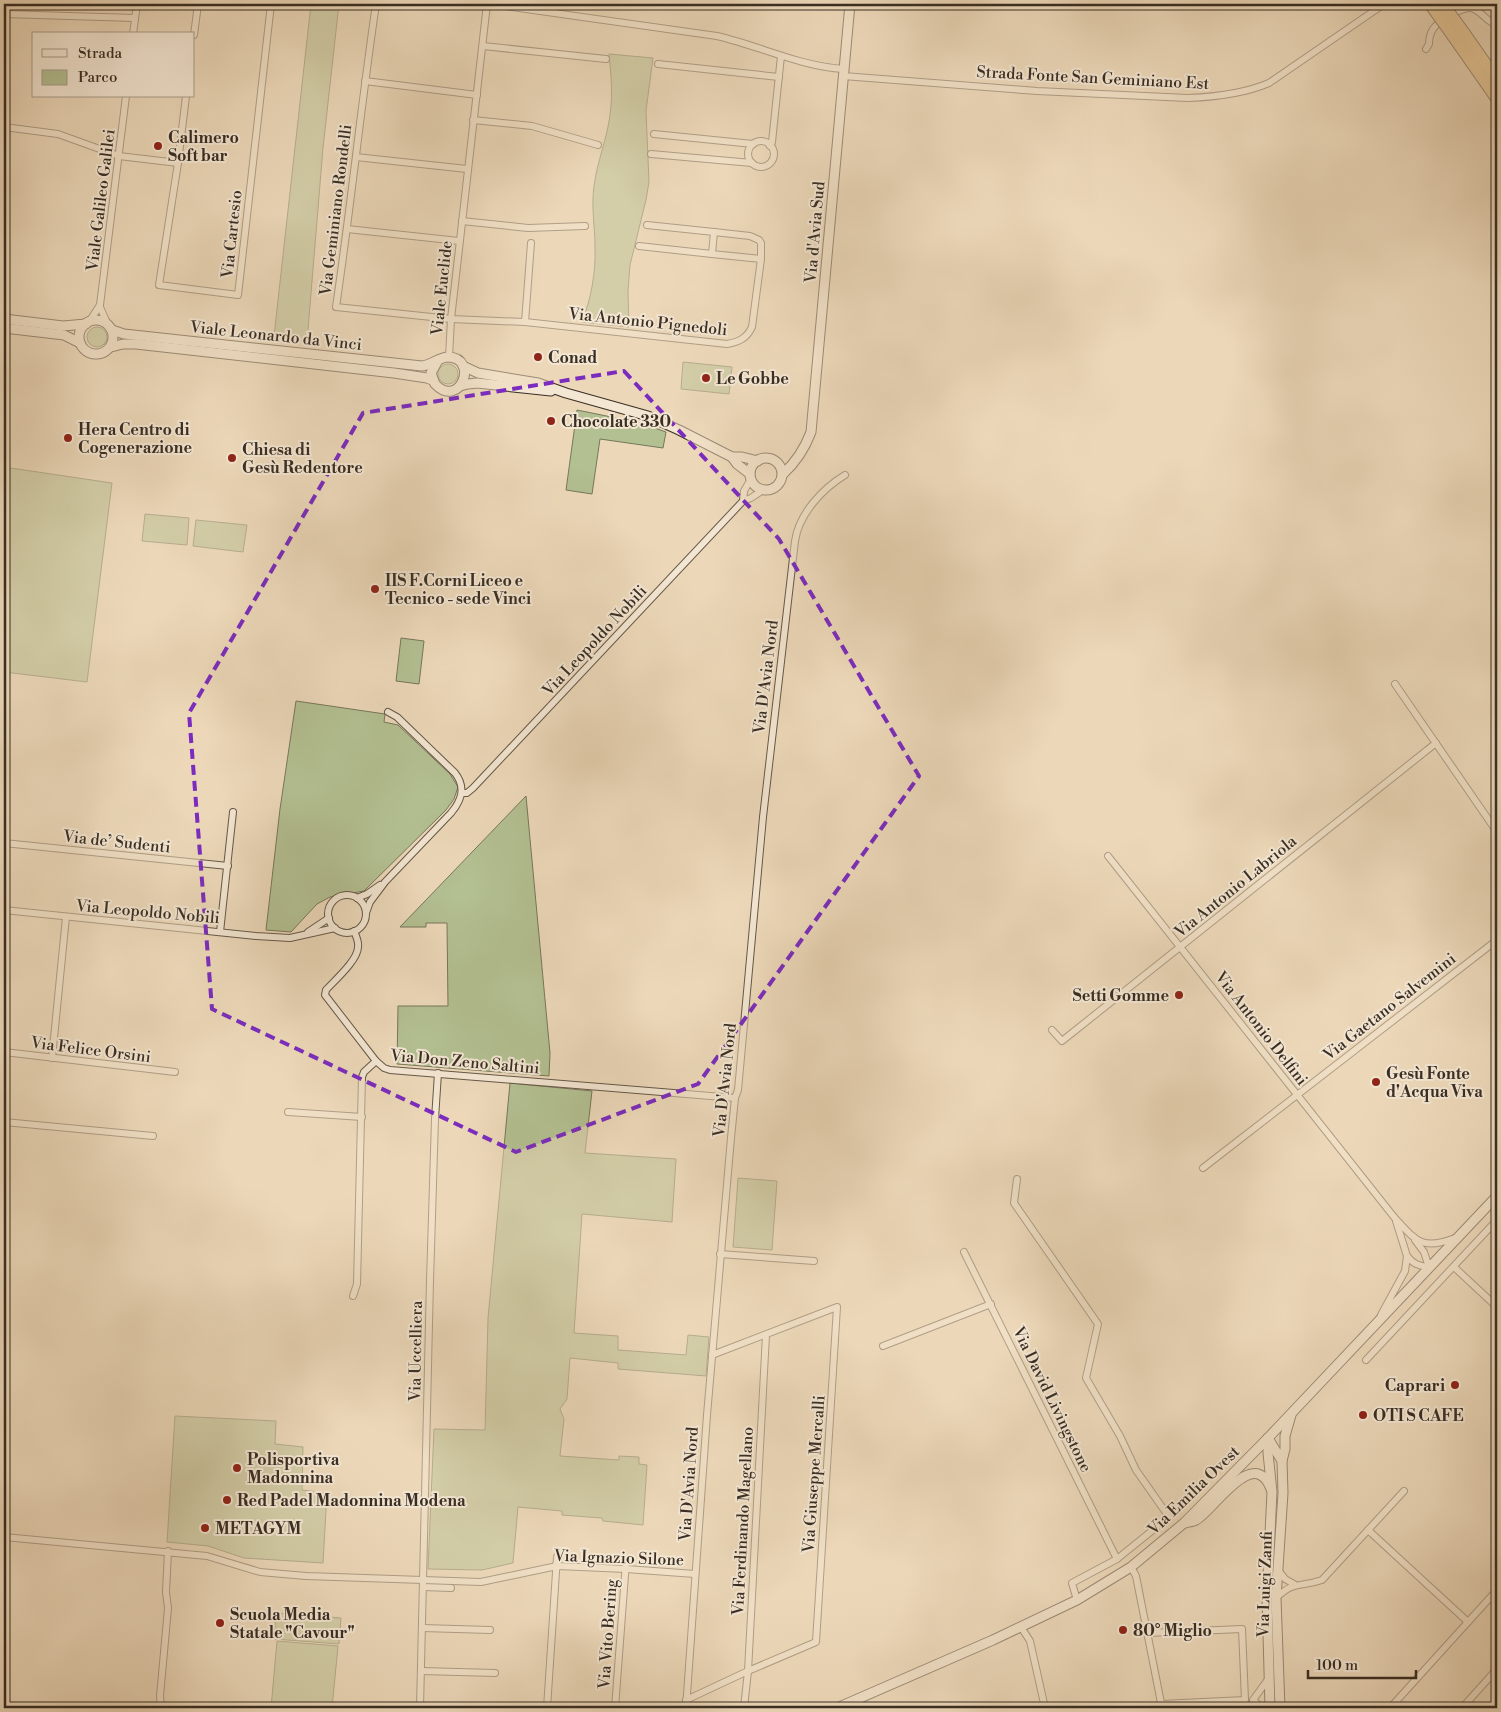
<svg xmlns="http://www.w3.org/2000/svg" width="1501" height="1712" font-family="'Libre Bodoni',serif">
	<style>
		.green { fill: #b3c092; stroke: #76775b }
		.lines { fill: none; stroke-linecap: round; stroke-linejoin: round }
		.street-casing { stroke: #665849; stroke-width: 8 }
		.secondary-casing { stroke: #392e24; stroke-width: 11 }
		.highway-casing { stroke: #392e24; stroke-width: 13 }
		.street { stroke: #f3e6d2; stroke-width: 6 }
		.secondary { stroke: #f3e6d2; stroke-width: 9 }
		.highway { stroke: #e6bc7c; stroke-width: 11 }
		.highway-bridge-casing { stroke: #392e24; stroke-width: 13; stroke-linecap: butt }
		.highway-bridge { stroke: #e6bc7c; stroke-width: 11 }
		.marked { fill: none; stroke: #7b2cbf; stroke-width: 4; stroke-dasharray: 10 6; stroke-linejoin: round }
		.poi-dot { fill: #8f2418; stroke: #f3e6d2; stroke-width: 2 }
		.labels { text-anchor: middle; stroke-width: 4; stroke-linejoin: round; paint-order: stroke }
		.street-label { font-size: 16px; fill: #392e24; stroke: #f3e6d2 }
		.poi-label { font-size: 16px; font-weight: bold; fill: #392e24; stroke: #f3e6d2; text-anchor: start }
	</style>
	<rect width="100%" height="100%" fill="#ecd8b9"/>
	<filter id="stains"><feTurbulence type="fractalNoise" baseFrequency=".004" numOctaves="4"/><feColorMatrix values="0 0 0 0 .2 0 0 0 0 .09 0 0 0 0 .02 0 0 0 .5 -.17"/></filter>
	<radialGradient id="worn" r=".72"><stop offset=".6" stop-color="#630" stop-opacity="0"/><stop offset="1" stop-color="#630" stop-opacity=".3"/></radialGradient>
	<g class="green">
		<path d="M311,4H339L323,148L307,342L274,336Z"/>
		<path d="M609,54L653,58L646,111L649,182L646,200L630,265L628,291L629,327L582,322C591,299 596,272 595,247C595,226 591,207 594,186C597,162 607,139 610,115C613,95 611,74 609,54Z"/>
		<circle cx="97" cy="337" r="10"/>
		<path d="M683,362L732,367L729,394L681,389Z"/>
		<circle cx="448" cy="374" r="10"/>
		<path d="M577,410L641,423L666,432L663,448L600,439L592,494L566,490Z"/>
		<path d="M4,467L112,483L87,682L4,672Z"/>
		<path d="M145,514L189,518L187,545L142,541Z"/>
		<path d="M196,520L247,525L243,552L193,546Z"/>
		<path d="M401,638L424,641L419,684L396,681Z"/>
		<path d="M296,701L385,714L384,722L398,725L450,774L458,787L454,799L446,810L364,891L330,897L317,904L291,932L266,930L280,809Z"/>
		<path d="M526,796L550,1053L549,1076L397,1064L398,1006H448L447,923H426V927H400Z"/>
		<path d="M510,1083L592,1091L585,1153L676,1159L672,1222L582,1214L574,1333L618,1336V1350L686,1355L688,1335L709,1337L706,1376L618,1369V1363L570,1358L567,1399L560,1409L564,1419L560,1456L619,1460V1456L639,1457V1464L647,1465L643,1525L603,1521L602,1518L562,1515V1511L518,1507L513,1563L482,1570L428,1569L434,1429L485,1430L488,1318Z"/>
		<path d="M738,1178L777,1181L772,1250L733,1247Z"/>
		<path d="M175,1416L276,1421L275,1444L303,1447L302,1490L327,1493L323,1563L244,1558L208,1546L167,1542Z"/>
		<path d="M276,1613L341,1618L339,1644L274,1639Z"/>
		<path d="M277,1641L338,1646L332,1708H271Z"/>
	</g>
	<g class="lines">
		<g class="street-casing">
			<g id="street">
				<path d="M376,4C361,105 351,206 336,307L451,319L525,322L727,344C739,342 747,338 752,327L761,259V243L759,240L750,236L714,232L712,254L761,259"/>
				<path d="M490,4L717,36C760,46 799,66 844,69"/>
				<path d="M4,14L135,18"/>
				<path d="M133,34L137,4"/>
				<path d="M194,35L198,4"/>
				<path d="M483,46L606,59"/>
				<path d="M1426,49L1429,44C1429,39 1430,34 1433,29C1438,22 1461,7 1471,8C1482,10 1486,23 1497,24"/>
				<path d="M658,64L779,77"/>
				<path d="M843,76L1037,91L1188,98C1216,97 1243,94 1269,83L1384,4"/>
				<path d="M365,81L477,95"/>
				<path d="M186,96L178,163L159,285L238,295L271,4"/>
				<path d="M473,120L532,126L598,145"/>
				<path d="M4,127L58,134L119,156L178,163"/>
				<path d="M654,134L753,144"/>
				<circle cx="761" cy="154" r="13"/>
				<path d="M770,146L772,142L781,56"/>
				<path d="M651,154L752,163"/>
				<path d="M356,157L467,169"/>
				<path d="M462,221L528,228L585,226"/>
				<path d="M647,225L714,232"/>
				<path d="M347,229L459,241"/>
				<path d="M639,246L712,254"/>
				<path d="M100,307L108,325"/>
				<path d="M89,322L100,305L126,96"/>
				<path d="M525,322L531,243"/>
				<path d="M449,357L451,319L487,4"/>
				<path d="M751,479L744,491L743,501L751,498L763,490"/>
				<path d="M1395,684L1497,832"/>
				<path d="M462,793H467L473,788L743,501"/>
				<path d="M4,843L228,866"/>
				<path d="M1108,856L1394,1217C1416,1241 1422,1251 1455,1238"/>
				<circle cx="347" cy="914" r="19"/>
				<path d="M357,898L367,894L380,885"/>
				<path d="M4,910L256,936L290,938L335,928"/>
				<path d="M366,913L370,902L385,882L451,813C462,800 466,787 455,773L397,717L388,712"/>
				<path d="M354,931C356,936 359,942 358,947C358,960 335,980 326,990L325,995L376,1061"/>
				<path d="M220,932L233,812"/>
				<path d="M308,932L329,918"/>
				<path d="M1052,1030L1062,1041L1436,743"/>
				<path d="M4,1052L175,1072"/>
				<path d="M52,1058L66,917"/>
				<path d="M288,1112L362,1117"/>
				<path d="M4,1122L153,1136"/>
				<path d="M1203,1168L1497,940"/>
				<path d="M1017,1179L1014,1203L1098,1324L1086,1378L1120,1436L1136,1470L1169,1517L1117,1559L1072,1583L1077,1600"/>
				<path d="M964,1252L1117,1559"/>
				<path d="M720,1254L814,1261"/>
				<path d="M1407,1256C1413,1264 1419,1266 1429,1267L1424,1252L1415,1240"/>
				<path d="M1454,1267L1497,1307"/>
				<path d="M353,1296L357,1284L362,1077L364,1072L376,1061L384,1068L390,1070L735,1098"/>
				<path d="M1381,1315L1405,1271L1407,1256L1396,1221"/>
				<path d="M883,1346L991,1304"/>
				<path d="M1366,1360L1497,1220"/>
				<path d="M1368,1530L1468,1622"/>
				<path d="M4,1537L207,1556L260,1572L306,1576L481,1582L557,1566L626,1569L695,1574"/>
				<path d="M1131,1567L1136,1576L1162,1708"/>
				<path d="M1279,1571L1285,1579L1294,1584"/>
				<path d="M423,1587L451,1588"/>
				<path d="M1276,1598C1295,1580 1299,1588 1322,1580L1404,1491"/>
				<path d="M1021,1627L1030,1641L1045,1708"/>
				<path d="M422,1628L490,1630"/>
				<path d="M1147,1633L1242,1629L1245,1700L1161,1704"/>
				<path d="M421,1671L495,1673"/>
				<path d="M686,1700L748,1671L816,1642L837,1307L712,1355"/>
				<path d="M4,1706L28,1708"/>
				<path d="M161,1708L160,1696L168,1608L166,1592L168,1551"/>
				<path d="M420,1708L430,1281L435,1119L438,1073"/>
				<path d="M491,1708H493"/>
				<path d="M547,1708L557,1557"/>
				<path d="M615,1708L626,1562"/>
				<path d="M686,1708L707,1415L731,1138L735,1098L738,1090L763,817L795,541C799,514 822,489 845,475"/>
				<path d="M744,1708L748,1671L766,1335"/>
				<path d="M1262,1708L1253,1700L1269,1678"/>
				<path d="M1390,1708L1497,1590"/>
				<path d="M1462,1708L1497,1669"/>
			</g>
		</g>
		<g class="secondary-casing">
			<g id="secondary">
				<path d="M4,319L63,326L86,324"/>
				<circle cx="96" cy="337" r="17"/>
				<path d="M4,328L64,335L80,343"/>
				<path d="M112,330L124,334L422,366C431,365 440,357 448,357C480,358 460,410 435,384L431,373L437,362"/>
				<path d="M111,347L123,344H136L394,373L427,378L432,380"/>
				<path d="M463,366L478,373L538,383L566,393L648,416L679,430L732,457H742L758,461"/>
				<path d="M460,386L468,384L477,383L551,391"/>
				<path d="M732,457L737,464L750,474"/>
				<circle cx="766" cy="474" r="16"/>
				<path d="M783,474C795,463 805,448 811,432L850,4"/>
				<path d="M1268,1438V1453L1272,1492L1267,1597L1270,1708"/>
				<path d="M1268,1438L1282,1461"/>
				<path d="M1185,1523C1188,1522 1193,1522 1196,1520C1213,1511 1254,1444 1271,1489"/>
				<path d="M837,1708L993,1640L1077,1600L1131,1567L1184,1523L1268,1438L1497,1196"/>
				<path d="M1280,1708L1276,1598L1283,1493L1282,1461L1285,1449V1436L1291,1415"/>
			</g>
		</g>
		<g class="highway-casing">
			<g id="highway">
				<path d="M1462,30L1497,80"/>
				<path d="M1453,36L1497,99"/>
			</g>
		</g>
		<use href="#street" class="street"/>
		<use href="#secondary" class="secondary"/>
		<use href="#highway" class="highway"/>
		<g class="highway-bridge-casing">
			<g id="highway-bridge">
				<path d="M1430,4L1453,36"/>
				<path d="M1443,4L1462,30"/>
			</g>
		</g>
		<use href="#highway-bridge" class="highway-bridge"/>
	</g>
	<path d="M0 0H1501V1712H0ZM624,371L779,539L919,776L698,1084L516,1152L212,1009L189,713L363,413Z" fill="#ecd8b9" fill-opacity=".55" fill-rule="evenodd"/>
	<path class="marked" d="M624,371L779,539L919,776L698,1084L516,1152L212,1009L189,713L363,413Z"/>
	<g class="poi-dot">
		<circle cx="158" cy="146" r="5"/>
		<circle cx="538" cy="357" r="5"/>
		<circle cx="706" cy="378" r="5"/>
		<circle cx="551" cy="421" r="5"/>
		<circle cx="68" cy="438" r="5"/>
		<circle cx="232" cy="458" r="5"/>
		<circle cx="375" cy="589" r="5"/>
		<circle cx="1179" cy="995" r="5"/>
		<circle cx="1376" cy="1082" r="5"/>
		<circle cx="1455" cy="1385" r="5"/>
		<circle cx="1363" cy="1415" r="5"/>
		<circle cx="237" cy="1468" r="5"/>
		<circle cx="227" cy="1500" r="5"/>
		<circle cx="205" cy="1528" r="5"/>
		<circle cx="220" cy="1623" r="5"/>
		<circle cx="1123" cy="1630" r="5"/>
	</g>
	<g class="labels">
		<g class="street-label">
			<text transform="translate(1093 77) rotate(3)" y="6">Strada Fonte San Geminiano Est</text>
			<text transform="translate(100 200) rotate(-83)" y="6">Viale Galileo Galilei</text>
			<text transform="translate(335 210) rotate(-83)" y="6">Via Geminiano Rondelli</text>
			<text transform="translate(814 232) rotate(-85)" y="6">Via d'Avia Sud</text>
			<text transform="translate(231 234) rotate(-84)" y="6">Via Cartesio</text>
			<text transform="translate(441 288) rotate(-84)" y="6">Viale Euclide</text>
			<text transform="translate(648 321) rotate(6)" y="6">Via Antonio Pignedoli</text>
			<text transform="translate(276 335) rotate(6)" y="6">Viale Leonardo da Vinci</text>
			<text transform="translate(594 640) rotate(-47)" y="6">Via Leopoldo Nobili</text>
			<text transform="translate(765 677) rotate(-83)" y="6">Via D'Avia Nord</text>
			<text transform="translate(117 841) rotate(6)" y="6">Via de’ Sudenti</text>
			<text transform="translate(1235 886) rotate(-39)" y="6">Via Antonio Labriola</text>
			<text transform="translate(148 911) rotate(5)" y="6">Via Leopoldo Nobili</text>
			<text transform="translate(1389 1006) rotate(-38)" y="6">Via Gaetano Salvemini</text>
			<text transform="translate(1262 1028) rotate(52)" y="6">Via Antonio Delfini</text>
			<text transform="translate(91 1049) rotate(7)" y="6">Via Felice Orsini</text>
			<text transform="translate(465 1061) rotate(5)" y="6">Via Don Zeno Saltini</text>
			<text transform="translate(724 1080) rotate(-84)" y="6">Via D'Avia Nord</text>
			<text transform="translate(415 1351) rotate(-89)" y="6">Via Uccelliera</text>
			<text transform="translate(1053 1399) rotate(64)" y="6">Via David Livingstone</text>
			<text transform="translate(813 1474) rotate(-86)" y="6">Via Giuseppe Mercalli</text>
			<text transform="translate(688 1484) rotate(-86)" y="6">Via D'Avia Nord</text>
			<text transform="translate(1193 1490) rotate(-44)" y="6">Via Emilia Ovest</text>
			<text transform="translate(742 1521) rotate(-87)" y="6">Via Ferdinando Magellano</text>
			<text transform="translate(619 1557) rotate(2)" y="6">Via Ignazio Silone</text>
			<text transform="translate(1264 1584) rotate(-88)" y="6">Via Luigi Zanfi</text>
			<text transform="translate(607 1634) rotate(-86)" y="6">Via Vito Bering</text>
		</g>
		<g class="poi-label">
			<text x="168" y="143">Calimero<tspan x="168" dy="18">Soft bar</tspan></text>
			<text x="548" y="363">Conad</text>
			<text x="716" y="384">Le Gobbe</text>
			<text x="561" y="427">Chocolate 330</text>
			<text x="78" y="435">Hera Centro di<tspan x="78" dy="18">Cogenerazione</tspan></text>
			<text x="242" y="455">Chiesa di<tspan x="242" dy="18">Gesù Redentore</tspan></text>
			<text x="385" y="586">IIS F.Corni Liceo e<tspan x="385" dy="18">Tecnico - sede Vinci</tspan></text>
			<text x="1169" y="1001" text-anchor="end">Setti Gomme</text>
			<text x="1386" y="1079">Gesù Fonte<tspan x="1386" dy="18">d'Acqua Viva</tspan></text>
			<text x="1445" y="1391" text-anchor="end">Caprari</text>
			<text x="1373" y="1421">OTI S CAFE</text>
			<text x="247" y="1465">Polisportiva<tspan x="247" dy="18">Madonnina</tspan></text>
			<text x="237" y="1506">Red Padel Madonnina Modena</text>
			<text x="215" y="1534">METAGYM</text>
			<text x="230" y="1620">Scuola Media<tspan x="230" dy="18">Statale "Cavour"</tspan></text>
			<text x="1133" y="1636">80° Miglio</text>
		</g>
	</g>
	<rect width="1501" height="1712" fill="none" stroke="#ecd8b9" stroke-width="20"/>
	<rect x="5" y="5" width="1491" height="1702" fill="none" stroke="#392e24" stroke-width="2.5"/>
	<rect x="10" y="10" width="1481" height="1692" fill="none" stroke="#392e24"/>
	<rect x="32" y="32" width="162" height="65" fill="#f3e6d2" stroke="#a99c8c"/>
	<rect x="42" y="49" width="25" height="8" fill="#f3e6d2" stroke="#a99c8c"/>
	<text x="78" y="58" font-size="15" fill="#392e24">Strada</text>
	<rect x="42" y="70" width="25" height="15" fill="#b3c092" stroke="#a99c8c"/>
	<text x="78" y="82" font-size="15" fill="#392e24">Parco</text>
	<path d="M1308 1670v8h108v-8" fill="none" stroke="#392e24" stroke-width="2.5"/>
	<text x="1316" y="1670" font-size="15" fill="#392e24" stroke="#f3e6d2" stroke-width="4" paint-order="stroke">100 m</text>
	<rect width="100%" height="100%" filter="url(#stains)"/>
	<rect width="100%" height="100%" fill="url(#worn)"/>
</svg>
